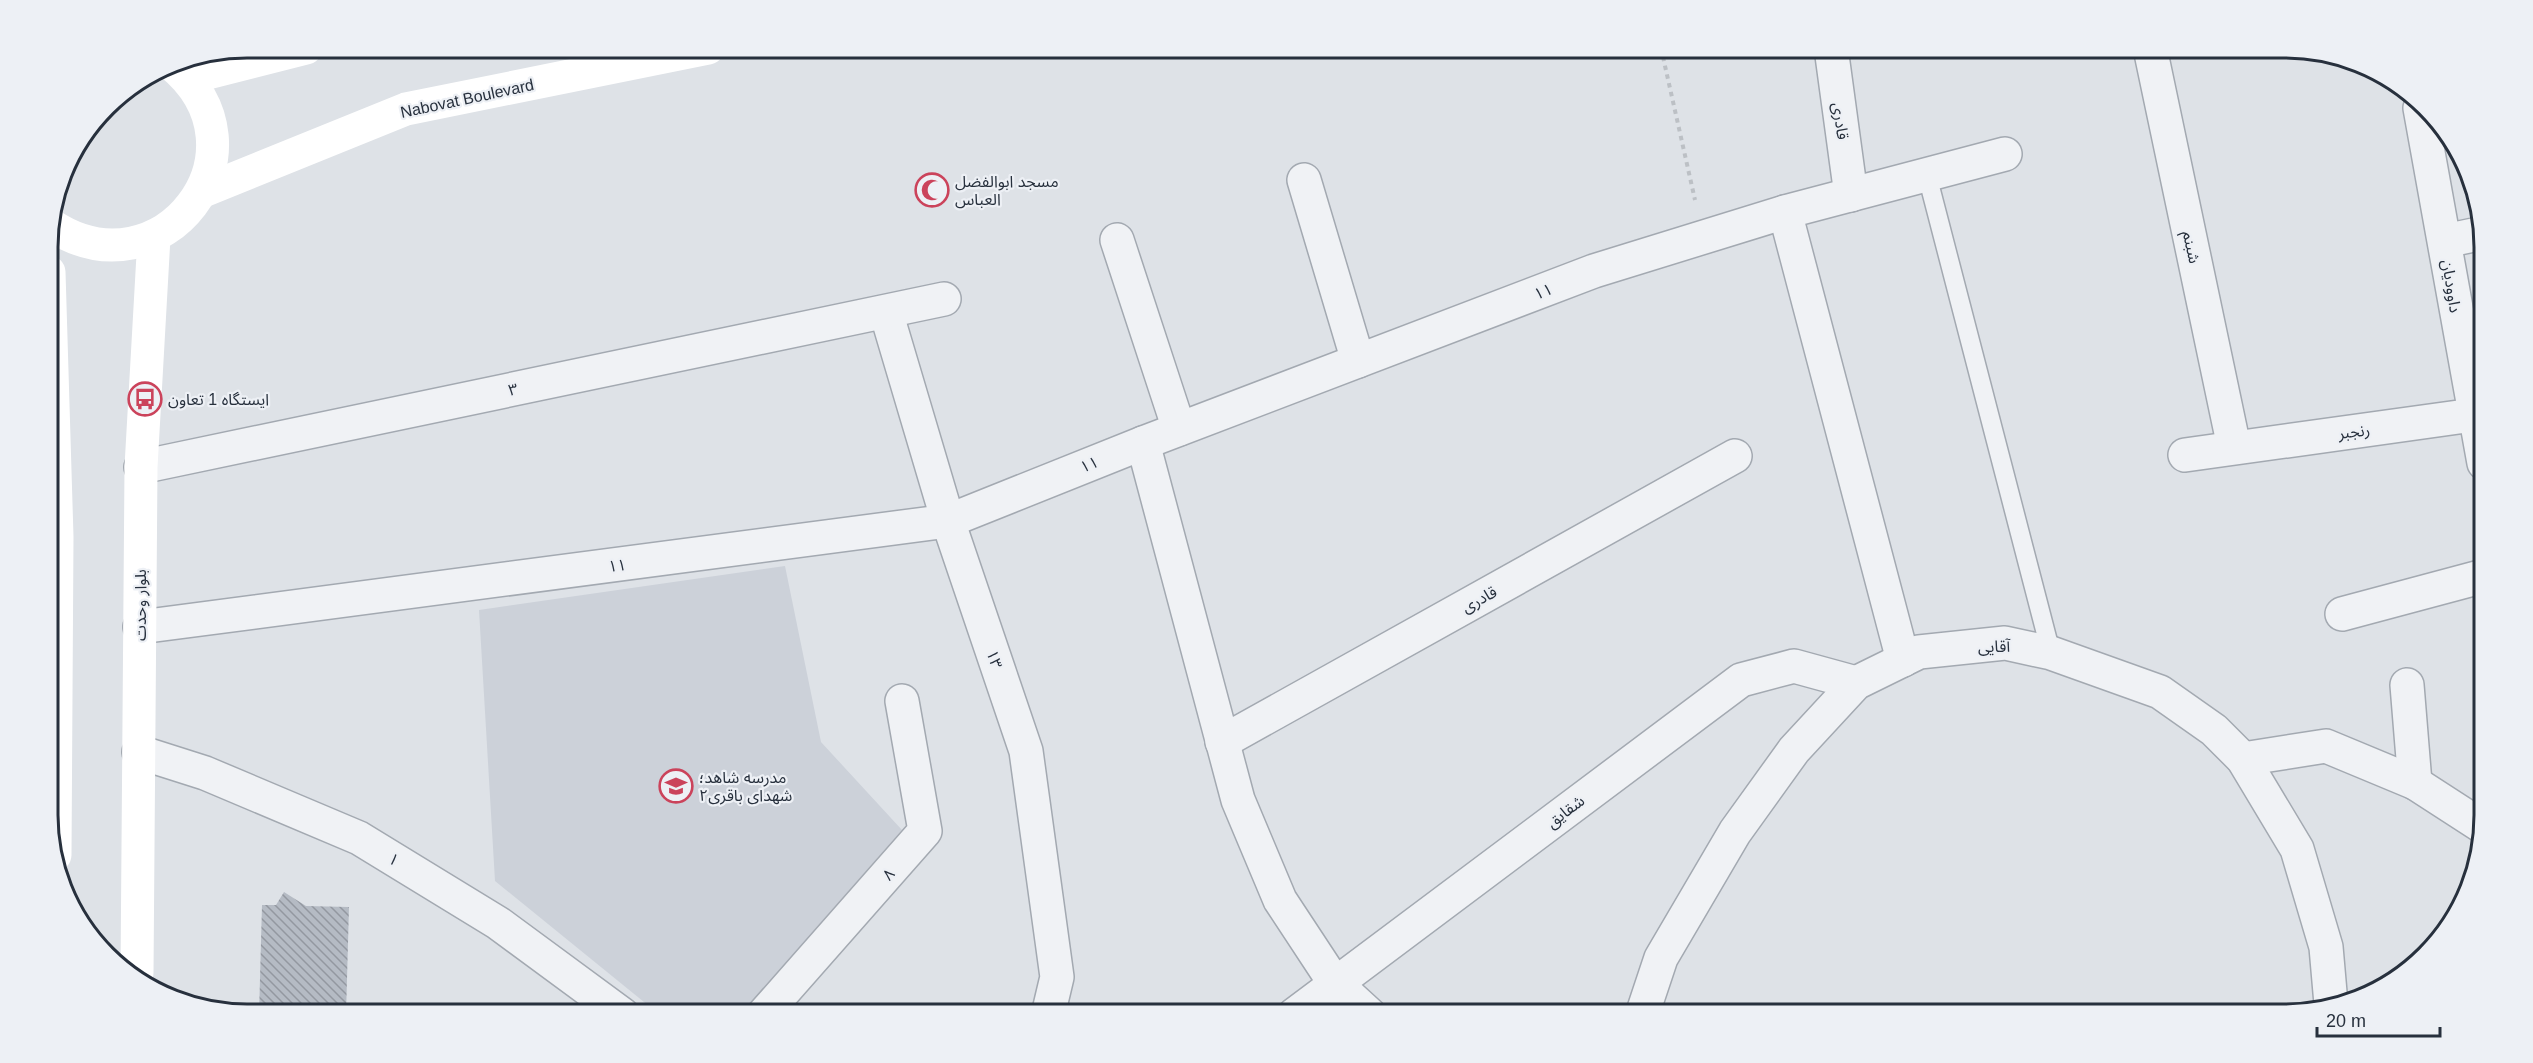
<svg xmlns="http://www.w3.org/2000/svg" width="2533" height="1063" font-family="Arial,'Noto Sans Arabic',sans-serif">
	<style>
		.built { fill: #ccd1d9 }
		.building { fill: url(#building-back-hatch) }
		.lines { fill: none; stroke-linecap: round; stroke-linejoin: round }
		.service-casing { stroke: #a3a9b1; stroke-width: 21 }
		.minor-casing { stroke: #a3a9b1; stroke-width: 36 }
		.path { stroke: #bcc0c5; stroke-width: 4; stroke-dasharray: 4.5 4.5; stroke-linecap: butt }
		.service { stroke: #f0f2f5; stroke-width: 18 }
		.minor { stroke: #f0f2f5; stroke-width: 33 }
		.secondary { stroke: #fff; stroke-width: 33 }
		.labels { text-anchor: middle; stroke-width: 4.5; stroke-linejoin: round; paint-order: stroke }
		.street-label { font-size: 16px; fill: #27303d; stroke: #edf0f5 }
		.poi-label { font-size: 16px; fill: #27303d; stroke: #edf0f5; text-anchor: start }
		.rim { fill: none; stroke: #27303d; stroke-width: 3 }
	</style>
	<defs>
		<pattern id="building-back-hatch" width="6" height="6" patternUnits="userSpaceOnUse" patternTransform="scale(1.5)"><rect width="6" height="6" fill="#b5bbc4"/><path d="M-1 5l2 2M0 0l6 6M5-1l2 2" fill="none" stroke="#9398a0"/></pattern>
	</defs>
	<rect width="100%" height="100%" fill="#dee2e7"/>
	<path class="built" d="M785,566L821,742L902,830L740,1015H660L495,881L479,610Z"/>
	<path class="building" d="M284,892L306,906L349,907L346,1015H259L262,905H276Z"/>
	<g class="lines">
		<g class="service-casing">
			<path id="service" d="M1927,175L2051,653"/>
		</g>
		<g class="minor-casing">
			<g id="minor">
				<path d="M1831,48L1851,195"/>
				<path d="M2150,48L2234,447"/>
				<path d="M2420,108L2484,463"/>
				<path d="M1304,180L1358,361"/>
				<path d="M1785,212L1903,660"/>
				<path d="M1117,240L1179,429"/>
				<path d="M2445,241L2483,233"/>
				<path d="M886,312L948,521L1026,751L1057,977L1048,1015"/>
				<path d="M1143,443L1238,800L1280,900L1334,982L1370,1015"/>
				<path d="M2185,455L2473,415"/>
				<path d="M141,467L944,299"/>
				<path d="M2342,614L2484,576"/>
				<path d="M140,627L948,521L1143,443L1594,271L1785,212L2005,154"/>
				<path d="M2407,685L2415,783"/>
				<path d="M1222,742L1735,456"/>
				<path d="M139,752L205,773L359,838L498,923L623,1015"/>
				<path d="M2243,759L2326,746L2415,783L2483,827"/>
				<path d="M763,1015L925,831L902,701"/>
				<path d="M1294,1015L1741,680L1794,666L1856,683"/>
				<path d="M1642,1015L1661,958L1735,832L1794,750L1856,683L1919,652L2005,643L2051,653L2160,692L2214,730L2243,759L2297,849L2326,947L2331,1004"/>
			</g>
		</g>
		<path class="path" d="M1661,48L1695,200"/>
		<use href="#service" class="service"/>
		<use href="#minor" class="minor"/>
		<g class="secondary">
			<path d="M188,78L306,48"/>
			<path d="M201,192L406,109L708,48"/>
			<path d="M51,225C162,299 276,150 171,64"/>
			<path d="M49,272L57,537L55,855"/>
			<path d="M137,973L141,467L154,237"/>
		</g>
	</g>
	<defs>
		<g id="mosque-ring" transform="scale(1.725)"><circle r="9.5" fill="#edf0f5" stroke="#cb435b" stroke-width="1.5"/><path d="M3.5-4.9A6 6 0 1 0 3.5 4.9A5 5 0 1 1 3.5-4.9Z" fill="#cb435b"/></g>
		<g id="bus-ring" transform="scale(1.725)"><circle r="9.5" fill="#edf0f5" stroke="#cb435b" stroke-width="1.5"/><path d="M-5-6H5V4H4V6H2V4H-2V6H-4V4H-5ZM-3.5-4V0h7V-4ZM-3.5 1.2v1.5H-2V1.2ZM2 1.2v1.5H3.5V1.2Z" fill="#cb435b"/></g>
		<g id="school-ring" transform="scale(1.725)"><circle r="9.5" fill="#edf0f5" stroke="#cb435b" stroke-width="1.5"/><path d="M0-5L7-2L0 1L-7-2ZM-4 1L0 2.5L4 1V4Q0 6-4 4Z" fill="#cb435b"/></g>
	</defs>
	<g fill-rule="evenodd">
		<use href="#mosque-ring" x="932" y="190"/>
		<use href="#bus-ring" x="145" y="399"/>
		<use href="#school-ring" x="676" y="786"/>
	</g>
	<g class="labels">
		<g class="street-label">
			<text transform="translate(467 98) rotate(-12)" y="6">Nabovat Boulevard</text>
			<text transform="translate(1841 121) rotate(82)" y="6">قادری</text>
			<text transform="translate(2192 247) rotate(78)" y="6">شبنم</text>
			<text transform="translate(2452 286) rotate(81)" y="6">داوودیان</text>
			<text transform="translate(1543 291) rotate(-21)" y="6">۱۱</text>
			<text transform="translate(513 389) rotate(-12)" y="6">۳</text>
			<text transform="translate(2354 431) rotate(-7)" y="6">رنجبر</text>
			<text transform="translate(1089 464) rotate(-22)" y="6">۱۱</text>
			<text transform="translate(617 565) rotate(-7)" y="6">۱۱</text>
			<text transform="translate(1479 599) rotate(-29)" y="6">قادری</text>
			<text transform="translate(140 605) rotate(-90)" y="6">بلوار وحدت</text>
			<text transform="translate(1994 646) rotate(-1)" y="6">آقایی</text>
			<text transform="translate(995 659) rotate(71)" y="6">۱۳</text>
			<text transform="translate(1565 811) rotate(-37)" y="6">شقایق</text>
			<text transform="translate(394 859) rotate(31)" y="6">۱</text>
			<text transform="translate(888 874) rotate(-49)" y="6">۸</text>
		</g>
		<g class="poi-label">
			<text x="955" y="187">مسجد ابوالفضل<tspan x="955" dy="18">العباس</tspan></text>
			<text x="168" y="405">ایستگاه 1 تعاون</text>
			<text x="699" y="783">مدرسه شاهد؛<tspan x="699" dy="18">شهدای باقری۲</tspan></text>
		</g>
	</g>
	<path d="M0 0H2533V1063H0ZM247 58H2285A189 189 0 0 1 2474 247V815A189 189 0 0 1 2285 1004H247A189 189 0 0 1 58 815V247A189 189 0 0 1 247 58Z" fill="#edf0f5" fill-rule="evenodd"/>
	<path class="rim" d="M247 58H2285A189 189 0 0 1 2474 247V815A189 189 0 0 1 2285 1004H247A189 189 0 0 1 58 815V247A189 189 0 0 1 247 58Z"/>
	<path d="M2317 1027v9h123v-9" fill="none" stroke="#27303d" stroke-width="3"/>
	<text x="2326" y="1027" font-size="18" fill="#27303d" stroke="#edf0f5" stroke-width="4.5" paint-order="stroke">20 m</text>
</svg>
